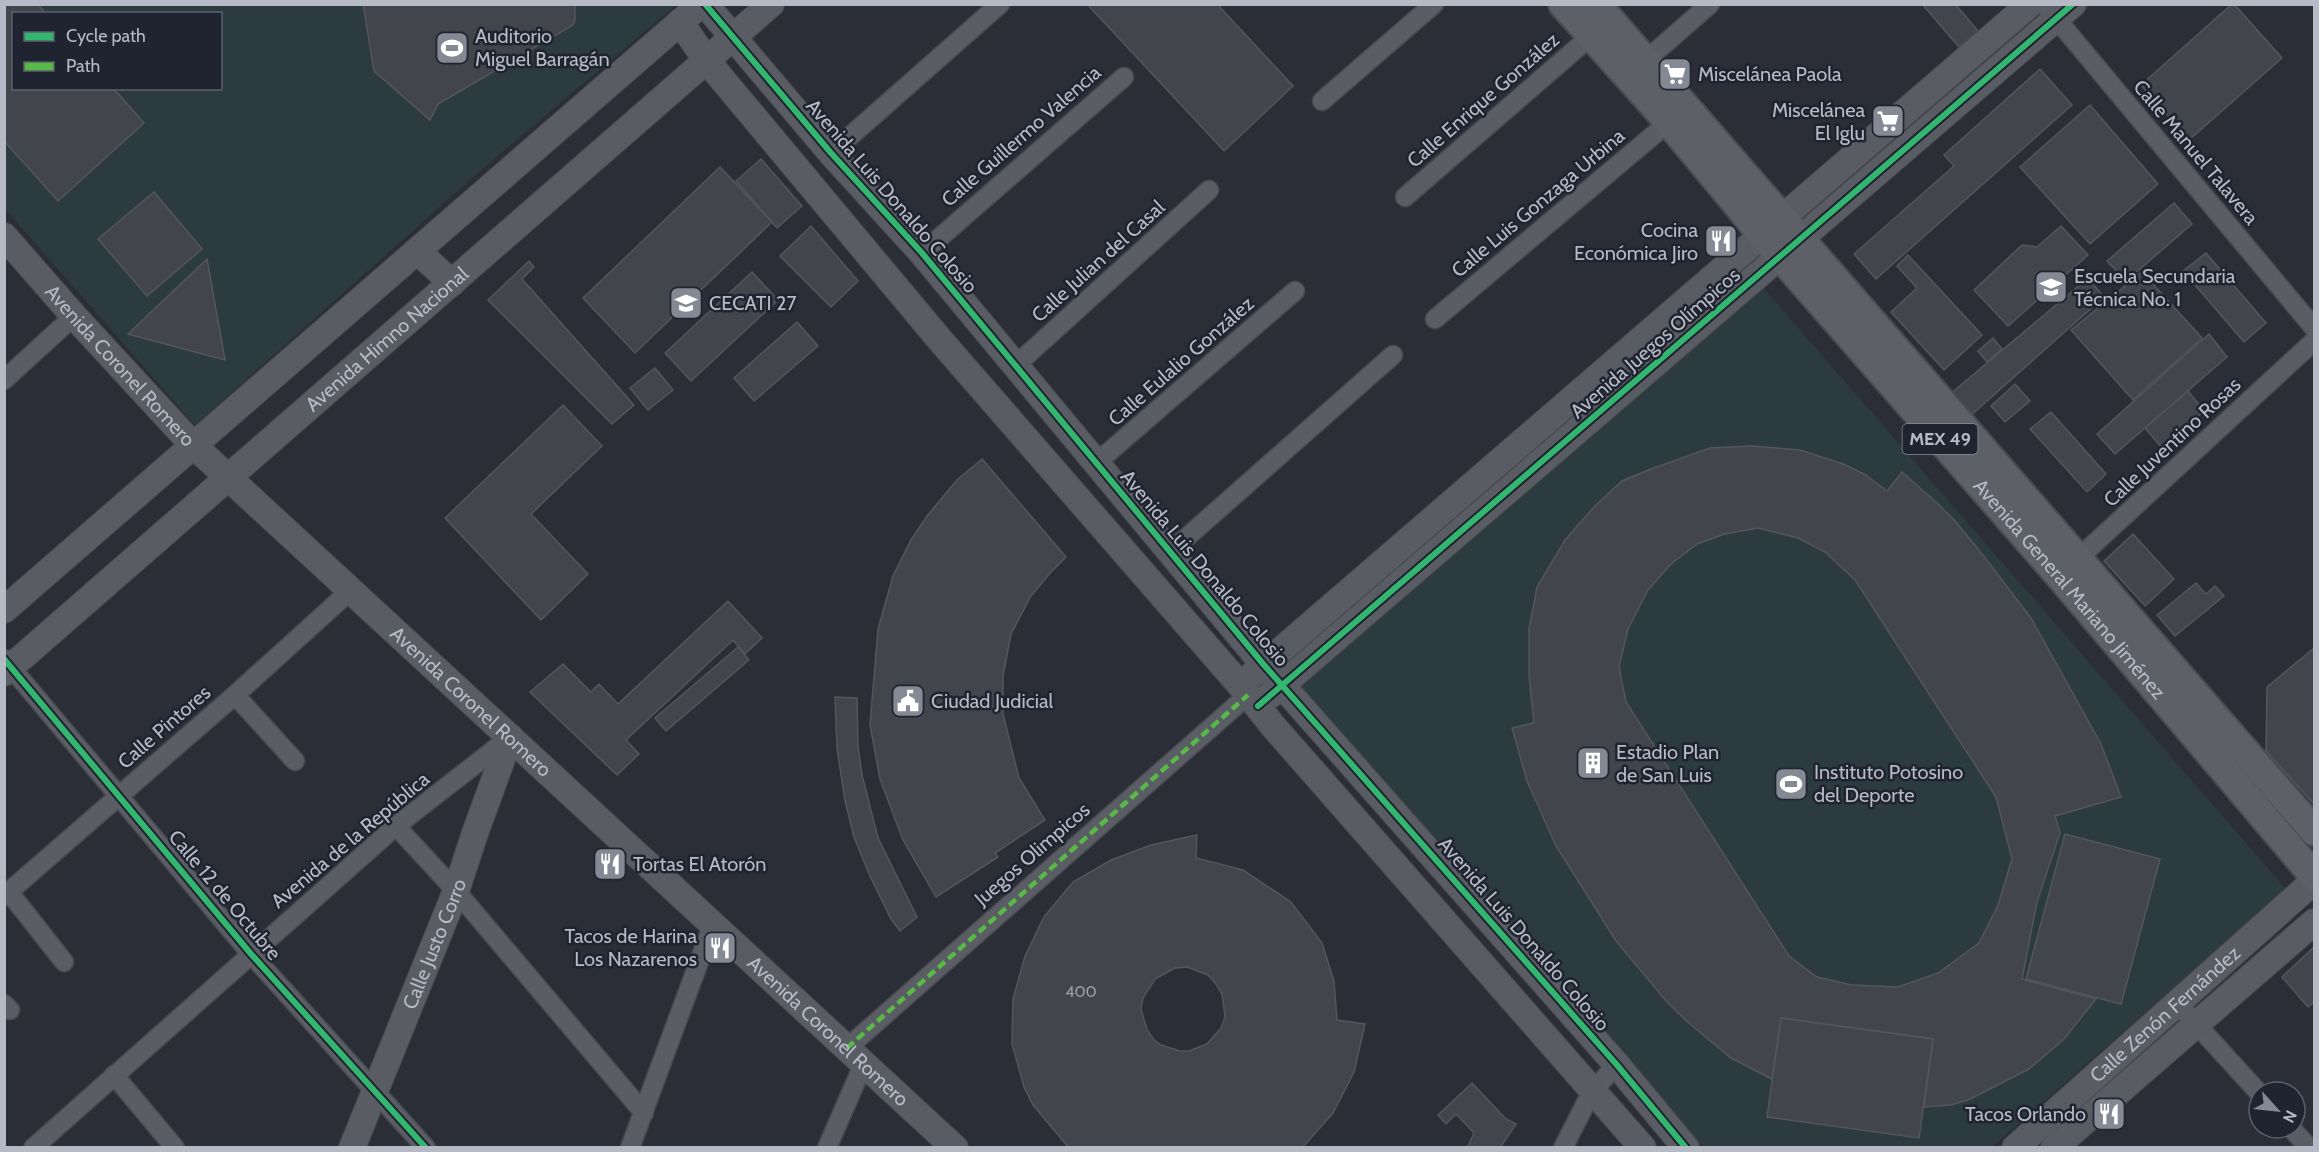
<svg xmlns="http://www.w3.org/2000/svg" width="2319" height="1152" font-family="Cabin,sans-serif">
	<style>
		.green { fill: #2c3b3f; fill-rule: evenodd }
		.building { fill: #42454b; stroke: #53565d; stroke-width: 1.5; fill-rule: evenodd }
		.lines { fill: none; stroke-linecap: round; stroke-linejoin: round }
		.street-casing { stroke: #47494f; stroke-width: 21 }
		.secondary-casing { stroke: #47494f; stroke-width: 28 }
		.primary-casing { stroke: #494b53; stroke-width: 32 }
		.street { stroke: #5b5d64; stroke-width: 18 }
		.secondary { stroke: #595c63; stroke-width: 26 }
		.primary { stroke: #5d6066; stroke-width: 28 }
		.quiet { stroke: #58b947; stroke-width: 4.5; stroke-dasharray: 9 4.5; stroke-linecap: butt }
		.cycleway-casing { stroke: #1f2430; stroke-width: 10 }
		.cycleway { stroke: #33b770; stroke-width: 6 }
		.labels { text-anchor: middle; stroke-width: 5; stroke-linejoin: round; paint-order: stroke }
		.number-label { font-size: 16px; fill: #999da8 }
		.shield { fill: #1f2430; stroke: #898d9a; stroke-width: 1.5 }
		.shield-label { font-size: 18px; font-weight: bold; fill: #b6bac7 }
		.poi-label { font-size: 20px; fill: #b6bac7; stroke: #1f2430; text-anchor: start }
		.street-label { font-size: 20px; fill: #b6bac7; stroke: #1f2430 }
	</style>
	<rect width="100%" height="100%" fill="#2b2e36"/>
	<g class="green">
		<path d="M4,5H676L480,171L195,425L5,209ZM14,14H220V88H14Z"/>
		<path d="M1762,286L2286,889L1992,1147H1702L1295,680Z"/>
	</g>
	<g class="building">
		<path d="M4,4H38L46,14H14V88H113L144,123L58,201L4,141Z"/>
		<path d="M363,4H575V20L573,25L438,104L430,120L374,71Z"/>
		<path d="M1087,4H1217L1293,86L1224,151Z"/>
		<path d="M1922,4H1955L1978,31L1959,47Z"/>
		<path d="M2232,4H2234L2282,58L2189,140L2141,85Z"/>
		<path d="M2040,69L2072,105L1876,279L1854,254L1954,166L1944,155Z"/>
		<path d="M2090,105L2158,184L2090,244L2020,167Z"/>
		<path d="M761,159L802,206L777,228L736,181Z"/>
		<path d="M720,167L772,222L635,353L583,298Z"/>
		<path d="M154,192L202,249L147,296L98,239Z"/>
		<path d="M2174,203L2192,224L2126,281L2107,261Z"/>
		<path d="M811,226L858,281L831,307L780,256Z"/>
		<path d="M2061,226L2088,255L2008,326L1974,290L2022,245L2037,247Z"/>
		<path d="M2206,253L2266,323L2244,342L2183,271Z"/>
		<path d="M1908,255L1982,335L1944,370L1891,312L1917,288L1897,266Z"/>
		<path d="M207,259L225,360L128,334Z"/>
		<path d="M529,261L534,267L522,279L634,405L612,424L488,300Z"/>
		<path d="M752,272L778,300L691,381L665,353Z"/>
		<path d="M2142,272L2202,338L2133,400L2071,330Z"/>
		<path d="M2088,278L2104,297L1968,418L1949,395Z"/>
		<path d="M797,322L818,346L754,401L734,378Z"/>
		<path d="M2209,334L2227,357L2115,454L2097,434Z"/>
		<path d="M1993,338L2002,349L1987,362L1978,351Z"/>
		<path d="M655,368L673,390L648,410L630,388Z"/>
		<path d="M2015,384L2030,401L2005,422L1991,406Z"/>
		<path d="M2188,391L2204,411L2162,448L2145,428Z"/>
		<path d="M563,405L602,446L531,514L588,574L541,620L445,518Z"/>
		<path d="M2051,412L2106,474L2087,492L2030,429Z"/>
		<path d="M1752,446L1800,450L1843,464L1864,474L1887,491L1902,472L1937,503L1956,522L1982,554L2031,618L2101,744L2121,797L2055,816L2060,833L2037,902L2022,979L2096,999L2064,1039L2029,1069L1968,1100L1951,1105L1924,1107L1933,1039L1781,1018L1772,1079L1731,1058L1690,1024L1667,1002L1616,941L1556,846L1527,781L1512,728L1534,723L1529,675V629L1537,587L1565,540L1595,506L1622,481L1651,469L1710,448ZM1758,528L1798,538L1825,552L1855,580L1996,797L2012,859L1998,905L1979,943L1938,973L1898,987L1852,985L1817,977L1789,956L1626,702L1619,667L1628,629L1648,590L1671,564L1697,544L1725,534Z"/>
		<path d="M982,459L1066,557L1051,572L1031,596L1011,634L1003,676V714L1019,778L1045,820L995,853L998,857L936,897L903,840L880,779L870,725L878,629L893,576L911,540L927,516L957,480Z"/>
		<path d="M2133,534L2174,579L2145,606L2104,561Z"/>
		<path d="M2196,583L2206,594L2215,586L2224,596L2175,636L2157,615Z"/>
		<path d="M728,601L762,638L745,654L733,640L626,740L639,754L617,775L530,692L563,664L591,692L599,684L618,704Z"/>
		<path d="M738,647L749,660L666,731L655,718Z"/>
		<path d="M2314,648V804L2266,751L2267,687Z"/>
		<path d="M835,697L857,698L858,746L862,775L878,838L917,917L900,931L891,919L869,874L854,837L845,801L837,748Z"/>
		<path d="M2065,834L2160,859L2121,1004L2026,979Z"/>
		<path d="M1197,835L1196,858L1243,870L1291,902L1322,943L1334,981L1337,1020L1365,1024L1354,1072L1333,1113L1302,1148H1069L1033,1105L1024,1087L1012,1044L1013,999L1025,956L1044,917L1073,882L1111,860L1151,845ZM1187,967L1208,975L1216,984L1222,994L1225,1017L1221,1028L1207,1044L1189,1051H1180L1161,1045L1154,1040L1147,1030L1141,1009L1143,998L1155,979L1175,968Z"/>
		<path d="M2314,947V1002L2308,1007L2282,977Z"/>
		<path d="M1781,1018L1933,1039L1919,1138L1767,1117Z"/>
		<path d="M1472,1083L1506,1119L1516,1124L1500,1148H1467L1474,1133L1456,1114L1446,1124L1438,1115Z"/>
	</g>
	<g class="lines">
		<g class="street-casing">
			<g id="street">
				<path d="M2044,4L2314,328"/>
				<path d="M1645,61L1710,4"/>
				<path d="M1322,101L1434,4"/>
				<path d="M831,153L1000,4"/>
				<path d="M1405,197L1591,36"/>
				<path d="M922,253L1124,77"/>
				<path d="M1435,319L1669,122"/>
				<path d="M1016,365L1209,190"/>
				<path d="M4,380L74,316"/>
				<path d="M1095,464L1295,291"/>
				<path d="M1169,553L1393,355"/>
				<path d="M2071,565L2314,341"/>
				<path d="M4,659L251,954L426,1148"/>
				<path d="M235,695L295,761"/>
				<path d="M396,826L456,891L644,1113"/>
				<path d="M9,892L64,962"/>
				<path d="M4,896L235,695L351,590"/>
				<path d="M2177,1003L2259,1093"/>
				<path d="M4,1004L10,1010"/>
				<path d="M847,1048L1248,695"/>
				<path d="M114,1075L175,1148"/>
				<path d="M2291,1128L2309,1148"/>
				<path d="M33,1148L396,826L509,738"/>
				<path d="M630,1148L713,924"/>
				<path d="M827,1148L864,1063"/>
				<path d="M1563,1148L1592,1091L1617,1065"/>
			</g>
		</g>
		<g class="secondary-casing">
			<g id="secondary">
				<path d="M705,4L831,153L922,253L1264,665L1617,1065L1686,1148"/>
				<path d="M680,22L707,61L940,340L1241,686L1273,726L1643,1148"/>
				<path id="s1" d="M4,236L74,316L193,445L955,1148"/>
				<path d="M417,251L452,283"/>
				<path d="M4,610L693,11"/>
				<path id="s2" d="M4,673L771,4"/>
				<path d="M1251,676L2030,4"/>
				<path d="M1269,696L2073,4"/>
				<path id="s3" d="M352,1148L456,891L474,836L510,737"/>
				<path id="s4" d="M2015,1148L2314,881"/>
				<path d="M2054,1148L2314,922"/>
			</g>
		</g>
		<g class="primary-casing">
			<g id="primary">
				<path id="s5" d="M1563,4L1669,122L1780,256L2059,575L2314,876"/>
				<path d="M1596,4L2314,831"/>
			</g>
		</g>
		<use href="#street" class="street"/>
		<use href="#secondary" class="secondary"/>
		<use href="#primary" class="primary"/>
		<path class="quiet" d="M847,1048L1248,695"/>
		<g class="cycleway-casing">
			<g id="cycleway">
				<path d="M705,4L831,153L922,253L1264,665L1617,1065L1686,1148"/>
				<path d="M4,659L251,954L426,1148"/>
				<path d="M1258,706L2073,4"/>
			</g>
		</g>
		<use href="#cycleway" class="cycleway"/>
	</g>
	<defs>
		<g id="stadium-square" transform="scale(1.725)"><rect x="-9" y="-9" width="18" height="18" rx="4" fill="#858994" stroke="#1f2430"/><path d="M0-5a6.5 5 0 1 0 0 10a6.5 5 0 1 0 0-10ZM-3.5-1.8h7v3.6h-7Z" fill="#fff"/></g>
		<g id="supermarket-square" transform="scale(1.725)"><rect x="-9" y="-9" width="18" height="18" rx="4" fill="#858994" stroke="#1f2430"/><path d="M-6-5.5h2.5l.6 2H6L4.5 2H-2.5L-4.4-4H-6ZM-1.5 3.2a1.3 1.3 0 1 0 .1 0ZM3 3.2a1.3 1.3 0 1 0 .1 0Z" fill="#fff"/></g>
		<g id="restaurant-square" transform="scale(1.725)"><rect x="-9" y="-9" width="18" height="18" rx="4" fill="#858994" stroke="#1f2430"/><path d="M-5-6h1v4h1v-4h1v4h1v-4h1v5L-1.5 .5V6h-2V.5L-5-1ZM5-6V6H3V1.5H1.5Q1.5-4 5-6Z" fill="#fff"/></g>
		<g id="school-square" transform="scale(1.725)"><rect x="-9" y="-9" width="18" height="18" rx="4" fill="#858994" stroke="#1f2430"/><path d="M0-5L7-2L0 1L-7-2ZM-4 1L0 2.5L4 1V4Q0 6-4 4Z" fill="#fff"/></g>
		<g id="civic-square" transform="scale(1.725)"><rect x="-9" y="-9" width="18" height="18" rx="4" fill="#858994" stroke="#1f2430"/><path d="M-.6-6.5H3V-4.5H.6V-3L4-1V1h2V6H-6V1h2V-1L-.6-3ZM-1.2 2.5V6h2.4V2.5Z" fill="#fff"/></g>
		<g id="building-square" transform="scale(1.725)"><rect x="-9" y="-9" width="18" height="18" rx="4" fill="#858994" stroke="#1f2430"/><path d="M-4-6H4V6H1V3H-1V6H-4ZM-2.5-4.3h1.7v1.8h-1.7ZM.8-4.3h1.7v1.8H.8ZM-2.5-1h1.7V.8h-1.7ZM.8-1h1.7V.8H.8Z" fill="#fff"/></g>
	</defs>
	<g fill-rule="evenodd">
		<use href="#stadium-square" x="452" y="48"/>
		<use href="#supermarket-square" x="1675" y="74"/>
		<use href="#supermarket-square" x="1888" y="121"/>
		<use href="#restaurant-square" x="1721" y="241"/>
		<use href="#school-square" x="2051" y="287"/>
		<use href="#school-square" x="686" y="303"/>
		<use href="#civic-square" x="908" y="701"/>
		<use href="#building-square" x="1593" y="763"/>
		<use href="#stadium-square" x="1791" y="784"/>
		<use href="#restaurant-square" x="610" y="864"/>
		<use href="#restaurant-square" x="720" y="948"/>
		<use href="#restaurant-square" x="2109" y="1114"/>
	</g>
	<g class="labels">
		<g class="number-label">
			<text x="1081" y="997">400</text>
		</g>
		<rect class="shield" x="1902.5" y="424" width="75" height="30" rx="4.5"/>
		<g class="shield-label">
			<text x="1940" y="445">MEX 49</text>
		</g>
		<g class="poi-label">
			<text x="475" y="43">Auditorio<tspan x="475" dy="23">Miguel Barragán</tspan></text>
			<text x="1698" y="81">Miscelánea Paola</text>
			<text x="1865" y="117" text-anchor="end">Miscelánea<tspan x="1865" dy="23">El Iglu</tspan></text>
			<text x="1698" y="237" text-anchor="end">Cocina<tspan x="1698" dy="23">Económica Jiro</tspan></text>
			<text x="2074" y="283">Escuela Secundaria<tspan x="2074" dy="23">Técnica No. 1</tspan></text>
			<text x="709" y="310">CECATI 27</text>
			<text x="931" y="708">Ciudad Judicial</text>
			<text x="1616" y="759">Estadio Plan<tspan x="1616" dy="23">de San Luis</tspan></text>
			<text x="1814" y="779">Instituto Potosino<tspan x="1814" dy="23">del Deporte</tspan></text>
			<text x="633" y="871">Tortas El Atorón</text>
			<text x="697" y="943" text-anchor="end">Tacos de Harina<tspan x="697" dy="23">Los Nazarenos</tspan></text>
			<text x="2086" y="1121" text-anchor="end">Tacos Orlando</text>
		</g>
		<g class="street-label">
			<text transform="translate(1483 100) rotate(-41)" y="7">Calle Enrique González</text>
			<text transform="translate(1021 136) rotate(-41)" y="7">Calle Guillermo Valencia</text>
			<text transform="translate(2196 152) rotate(50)" y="7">Calle Manuel Talavera</text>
			<text transform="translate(892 196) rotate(49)" y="7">Avenida Luis Donaldo Colosio</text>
			<text transform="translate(1538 203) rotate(-40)" y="7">Calle Luis Gonzaga Urbina</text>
			<text transform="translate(1098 261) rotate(-42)" y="7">Calle Julian del Casal</text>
			<text dy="7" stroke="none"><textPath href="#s2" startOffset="508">Avenida Himno Nacional</textPath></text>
			<text transform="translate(1655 343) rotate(-41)" y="7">Avenida Juegos Olímpicos</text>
			<text transform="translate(1181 361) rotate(-41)" y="7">Calle Eulalio González</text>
			<text dy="7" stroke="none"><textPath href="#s1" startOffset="174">Avenida Coronel Romero</textPath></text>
			<text transform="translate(2172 442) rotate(-43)" y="7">Calle Juventino Rosas</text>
			<text transform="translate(1205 568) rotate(50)" y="7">Avenida Luis Donaldo Colosio</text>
			<text dy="7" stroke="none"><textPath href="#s5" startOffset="774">Avenida General Mariano Jiménez</textPath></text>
			<text dy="7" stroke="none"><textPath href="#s1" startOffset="660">Avenida Coronel Romero</textPath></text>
			<text transform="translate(164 727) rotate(-41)" y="7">Calle Pintores</text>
			<text transform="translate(350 840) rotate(-40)" y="7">Avenida de la República</text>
			<text transform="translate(1032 854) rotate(-41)" y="7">Juegos Olimpicos</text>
			<text transform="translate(225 895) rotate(50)" y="7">Calle 12 de Octubre</text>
			<text transform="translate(1524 934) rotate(49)" y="7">Avenida Luis Donaldo Colosio</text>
			<text dy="7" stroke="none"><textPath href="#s3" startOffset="220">Calle Justo Corro</textPath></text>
			<text dy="7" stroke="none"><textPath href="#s4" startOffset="201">Calle Zenón Fernández</textPath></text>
			<text dy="7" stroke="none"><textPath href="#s1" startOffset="1146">Avenida Coronel Romero</textPath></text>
		</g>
	</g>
	<rect width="2319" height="1152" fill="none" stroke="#b6bac7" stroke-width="12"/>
	<rect x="12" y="12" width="210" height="78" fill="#1f2430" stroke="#5b606c" stroke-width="1.5"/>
	<rect x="24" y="32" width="30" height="9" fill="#33b770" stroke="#5b606c" stroke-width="1.5"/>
	<text x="66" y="42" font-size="18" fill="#b6bac7">Cycle path</text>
	<rect x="24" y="62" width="30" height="9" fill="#58b947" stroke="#5b606c" stroke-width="1.5"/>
	<text x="66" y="72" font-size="18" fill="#b6bac7">Path</text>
	<g transform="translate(2277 1110) rotate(117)"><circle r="28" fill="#1f2430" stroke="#5b606c" stroke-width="1.5"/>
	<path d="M0-4.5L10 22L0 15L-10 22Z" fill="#858994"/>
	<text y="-9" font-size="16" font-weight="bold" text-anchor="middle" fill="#b6bac7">N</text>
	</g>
</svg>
